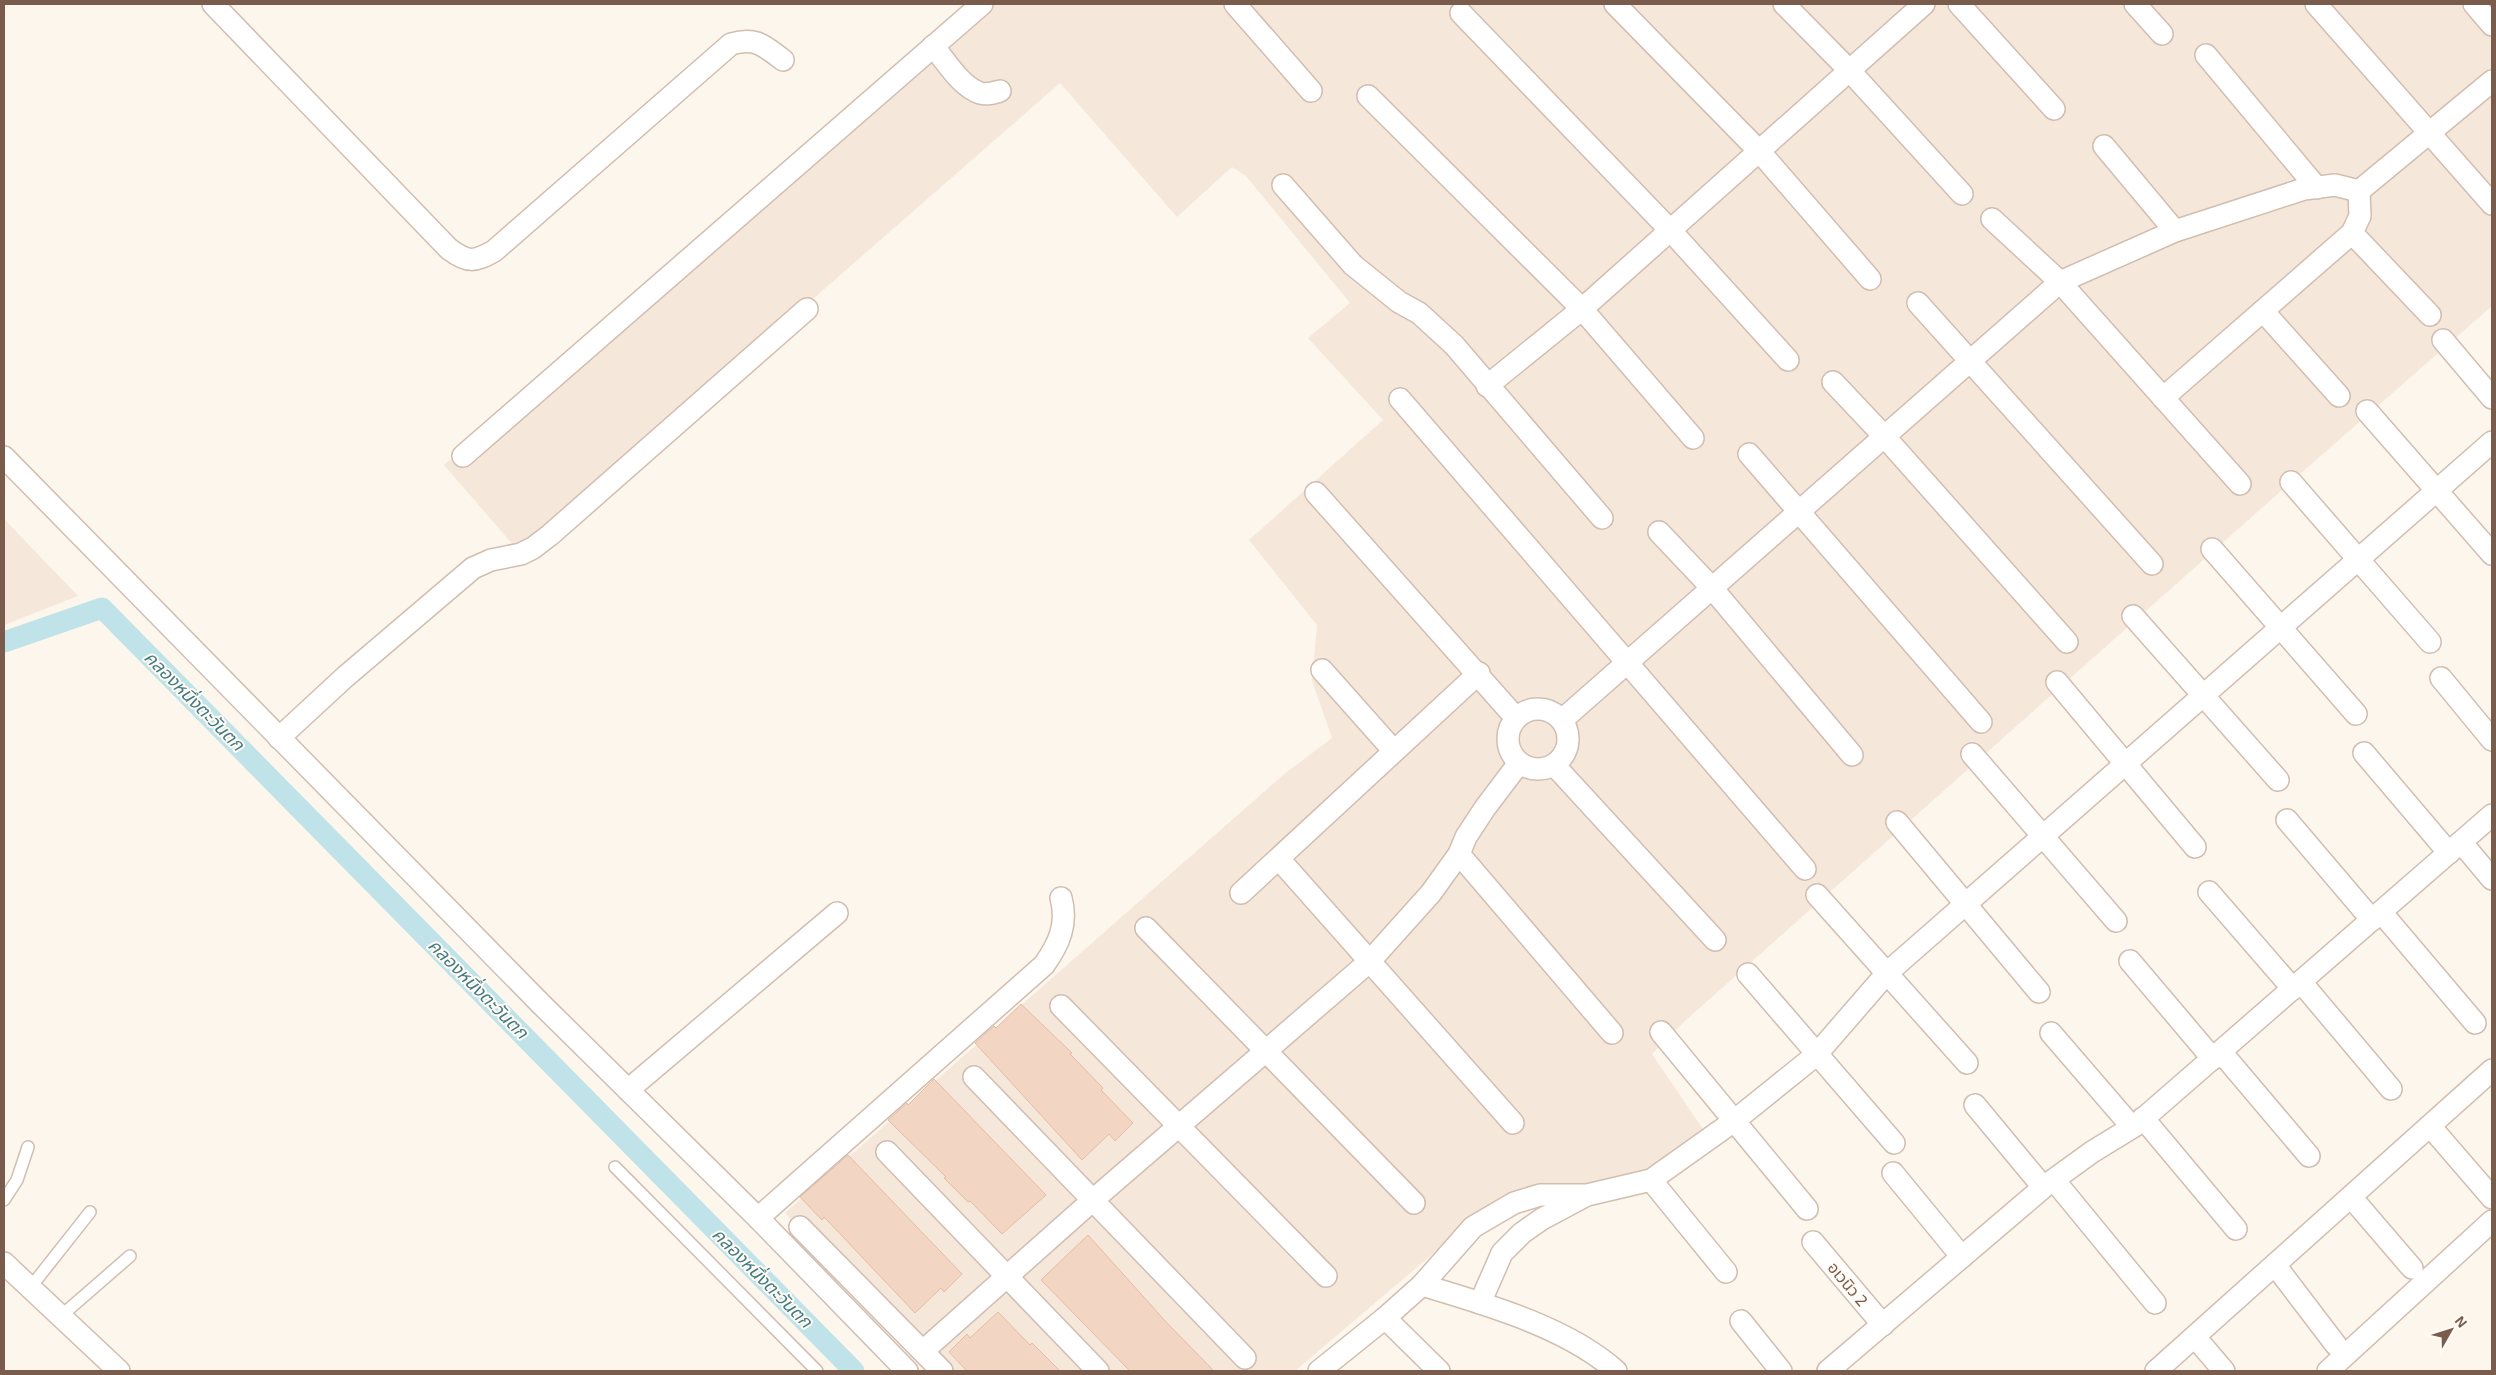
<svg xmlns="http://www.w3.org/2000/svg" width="2496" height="1375" font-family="'Exo 2','Noto Sans Thai',sans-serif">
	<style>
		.residential { fill: #f5e8da }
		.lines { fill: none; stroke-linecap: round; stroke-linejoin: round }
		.canal { stroke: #bfe3e8; stroke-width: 21 }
		.building { fill: #f3d5c3; stroke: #e6bba3 }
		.service-casing { stroke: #d1beb0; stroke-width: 14 }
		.minor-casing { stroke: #d1beb0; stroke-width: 24 }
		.service { stroke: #fff; stroke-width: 11 }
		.minor { stroke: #fff; stroke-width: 21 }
		.labels { text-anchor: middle; stroke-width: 4; stroke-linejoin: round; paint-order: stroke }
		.street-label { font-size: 16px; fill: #7a5c4d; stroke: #fffaf3 }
		.water-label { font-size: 18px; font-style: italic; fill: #437c86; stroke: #fffaf3 }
	</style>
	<rect width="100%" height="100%" fill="#fdf6ec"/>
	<g class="residential">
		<path d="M965,4H2492V306L2300,474L1686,1020L1652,1054L1705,1132L1642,1193L1533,1194L1449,1240L1295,1371H935L785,1213L1283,775L1332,738L1312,681L1317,625L1249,540L1383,420L1308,338L1350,303L1246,176L1232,167L1177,217L1060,83L521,554L444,465Z"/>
		<path d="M4,519L78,596L4,625Z"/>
	</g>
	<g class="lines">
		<path class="canal" d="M4,642L102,608L854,1371"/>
	</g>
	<g class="building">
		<path d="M1021,1004L1072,1053L1070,1054L1103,1088L1101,1090L1133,1123L1115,1141L1109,1134L1082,1160L975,1043L994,1026L996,1028Z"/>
		<path d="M934,1079L1046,1195L1002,1234L970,1201L968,1202L944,1178L946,1177L888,1120L907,1103L908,1105Z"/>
		<path d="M848,1155L962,1274L944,1292L941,1288L915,1313L824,1217L822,1220L800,1197Z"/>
		<path d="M1088,1235L1167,1323L1214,1371H1130L1041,1280Z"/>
		<path d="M998,1312L1030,1345L1032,1343L1060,1371H967L949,1352L967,1334L970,1338Z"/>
	</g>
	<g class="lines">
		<g class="service-casing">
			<g id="service">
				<path d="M615,1167L817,1371"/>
				<path d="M4,1200L17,1180L28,1147"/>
				<path d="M30,1288L90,1212"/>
				<path d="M61,1316L130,1256"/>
			</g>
		</g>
		<g class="minor-casing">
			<g id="minor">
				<path d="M213,4L449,249C468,263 474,262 494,251L731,44C756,37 763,45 783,60"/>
				<path d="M1235,4L1311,91"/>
				<path d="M1615,4L1760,152L1870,279"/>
				<path d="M1784,4L1849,70L1962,194"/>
				<path d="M1959,4L2054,109"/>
				<path d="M2135,4L2162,34"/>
				<path d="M2316,4L2492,204"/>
				<path d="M2474,4L2492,25"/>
				<path d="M1461,13L1671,231L1788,360"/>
				<path d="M933,46C946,61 961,87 980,93C987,95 993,93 1000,91"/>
				<path d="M2206,55L2317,188"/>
				<path d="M1368,96L1582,309L1693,438"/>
				<path d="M2104,146L2175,231"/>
				<path d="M1283,185L1353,265L1399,302L1419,313L1454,345L1602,518"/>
				<path d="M2359,191L2492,81"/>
				<path d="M1992,219L2060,282L2240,484"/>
				<path d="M2352,233L2430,315"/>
				<path d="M1918,303L2152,564"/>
				<path d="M2263,311L2339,396"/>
				<path d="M2443,340L2492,398"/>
				<path d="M1833,382L1884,436L2067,642"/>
				<path d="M1487,386L1582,309L1924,4"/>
				<path d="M2163,398L2352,233L2360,216L2359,191"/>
				<path d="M1400,399L1805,869"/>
				<path d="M2367,411L2492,554"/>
				<path d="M1749,454L1981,722"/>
				<path d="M463,456L982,4"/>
				<path d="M4,457L541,1004L758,1218L907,1371"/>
				<path d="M2291,482L2430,642"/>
				<path d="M1316,493L1516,718"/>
				<path d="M1659,532L1712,588L1852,755"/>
				<path d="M2212,549L2356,714"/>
				<path d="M2133,616L2278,780"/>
				<path d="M1322,670L1394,751"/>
				<path d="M2441,678L2492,740"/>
				<path d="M2057,682L2195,847"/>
				<circle cx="1538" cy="739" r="30"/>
				<path d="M1562,720L2060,282L2175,231L2304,189L2335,185L2359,191"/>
				<path d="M279,738L345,677L473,568L491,560L521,554L533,548L550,535L807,309"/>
				<path d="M2364,753L2449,853"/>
				<path d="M1972,754L2116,921"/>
				<path d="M1554,765L1715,940"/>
				<path d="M2287,820L2372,920"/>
				<path d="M1897,822L2039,992"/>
				<path d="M2461,842L2492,879"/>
				<path d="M1459,854L1612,1033"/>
				<path d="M1279,859L1513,1123"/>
				<path d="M2209,892L2293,989"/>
				<path d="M1241,893L1479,673"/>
				<path d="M1817,895L1967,1063"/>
				<path d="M2381,912L2475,1023"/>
				<path d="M1146,928L1414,1203"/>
				<path d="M2130,961L2213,1059"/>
				<path d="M1748,974L1894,1143"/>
				<path d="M2301,982L2391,1089"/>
				<path d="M1061,1006L1326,1276"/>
				<path d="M1661,1032L1807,1209"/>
				<path d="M2051,1033L2132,1127"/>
				<path d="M2221,1052L2309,1156"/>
				<path d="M974,1077L1245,1358"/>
				<path d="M628,1090L837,913"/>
				<path d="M1975,1105L2043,1187"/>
				<path d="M2143,1118L2236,1229"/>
				<path d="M2430,1126L2492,1198"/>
				<path d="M887,1152L1098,1371"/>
				<path d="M1893,1173L1962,1257"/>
				<path d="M1651,1180L1726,1272"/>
				<path d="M2054,1180L2155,1303"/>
				<path d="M2351,1197L2412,1268"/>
				<path d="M758,1218L1044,965C1059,944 1068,924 1061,898"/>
				<path d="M800,1227L942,1371"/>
				<path d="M1813,1242L1883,1325"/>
				<path d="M4,1263L119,1371"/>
				<path d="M2275,1265L2336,1345"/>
				<path d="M1422,1285C1485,1304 1567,1327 1616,1371"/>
				<path d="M1480,1303L1502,1253L1522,1233L1542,1219L1587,1195L1651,1180L1734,1121L1816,1055L1887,973L2492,442"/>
				<path d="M1385,1318L1439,1371"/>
				<path d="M1741,1321L1781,1371"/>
				<path d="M2195,1337L2224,1371"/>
				<path d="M923,1351L1093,1200L1370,961L1431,893L1459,854L1466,837L1485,808L1519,763"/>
				<path d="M1319,1371L1385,1318L1422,1285L1473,1227L1514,1203L1540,1195H1584"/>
				<path d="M1828,1371L2045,1186L2092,1152L2136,1125L2492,815"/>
				<path d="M2156,1371L2492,1070"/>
				<path d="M2328,1371L2492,1221"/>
			</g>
		</g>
		<use href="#service" class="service"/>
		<use href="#minor" class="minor"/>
	</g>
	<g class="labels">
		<g class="street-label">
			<text transform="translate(1848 1284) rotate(50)" y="6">อเวนิว 2</text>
		</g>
		<g class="water-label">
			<text transform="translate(194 701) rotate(45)" y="6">คลองหนึ่งตะวันตก</text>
			<text transform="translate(478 989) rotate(45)" y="6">คลองหนึ่งตะวันตก</text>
			<text transform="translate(762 1278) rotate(45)" y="6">คลองหนึ่งตะวันตก</text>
		</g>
	</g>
	<rect width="2496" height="1375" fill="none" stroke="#7a5c4d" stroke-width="10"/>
	<g transform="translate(2451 1330) rotate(51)" stroke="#fffaf3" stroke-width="4" paint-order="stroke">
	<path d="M0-4L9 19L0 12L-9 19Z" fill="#7a5c4d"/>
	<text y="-8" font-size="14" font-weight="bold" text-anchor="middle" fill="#7a5c4d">N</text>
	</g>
</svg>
